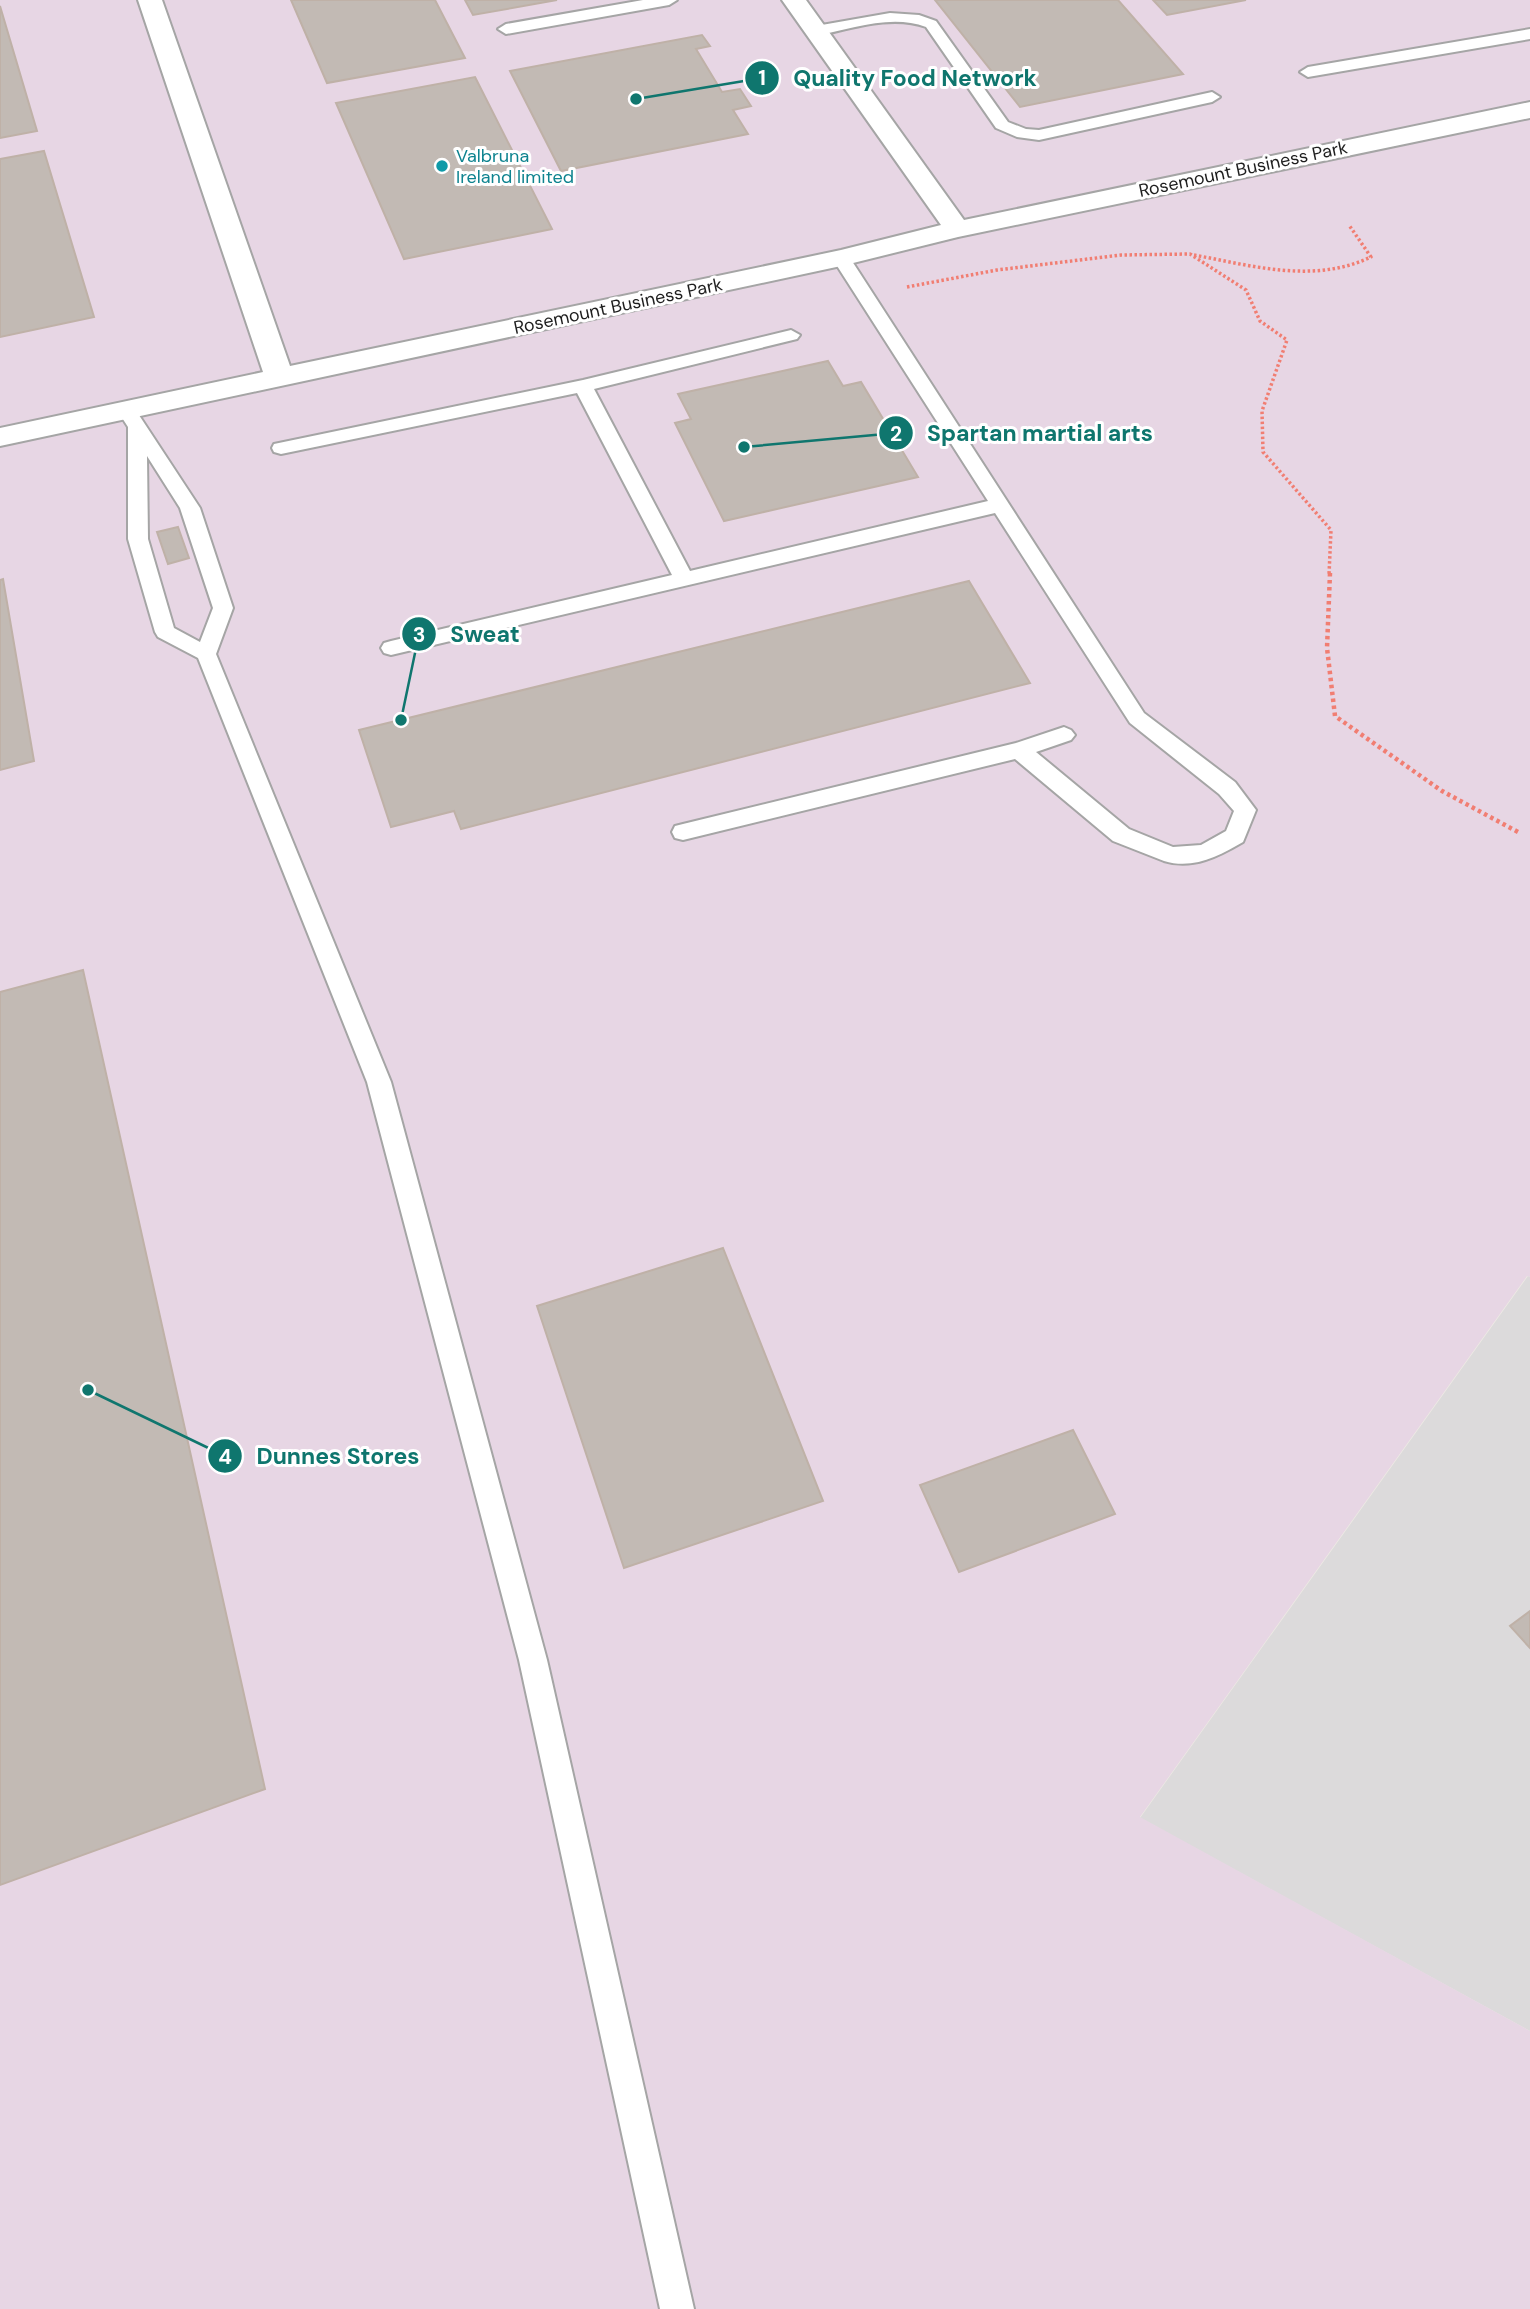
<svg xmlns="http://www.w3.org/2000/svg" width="1530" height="2309" font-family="'DM Sans',sans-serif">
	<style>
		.residential { fill: #dcdadb }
		.industrial { fill: #e7d6e4 }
		.building { fill: #c2bab4; stroke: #bfb1a7; stroke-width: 2 }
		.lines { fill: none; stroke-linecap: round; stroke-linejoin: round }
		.lane-casing { stroke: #a5a5a5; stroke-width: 4 }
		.street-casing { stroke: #a5a5a5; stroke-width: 4 }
		.path-far1 { stroke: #f17e72; stroke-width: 3.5; stroke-dasharray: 2.5 2.5; stroke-linecap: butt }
		.path { stroke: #f17e72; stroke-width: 4.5; stroke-dasharray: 3.5 3.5; stroke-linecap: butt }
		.lane { fill: #fff; fill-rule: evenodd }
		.street { fill: #fff; fill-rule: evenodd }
		.culture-dot { fill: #0f9aa8; stroke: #fff; stroke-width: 2.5 }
		.labels { text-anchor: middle; stroke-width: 6; stroke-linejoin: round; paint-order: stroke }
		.far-culture-label { font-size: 18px; fill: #0d838f; stroke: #fff; text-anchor: start }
		.far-street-label { font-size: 18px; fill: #1e1e1e; stroke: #fff }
		.leader { fill: none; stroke: #0f766e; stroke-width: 2.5 }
		.callout-dot { fill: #0f766e; stroke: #fff; stroke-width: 2.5 }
		.mark-label { font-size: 21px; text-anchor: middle; font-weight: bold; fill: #fff }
		.callout-label { font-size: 23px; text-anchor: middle; font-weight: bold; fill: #0f766e; stroke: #fff; stroke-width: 6; stroke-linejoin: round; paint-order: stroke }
	</style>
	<rect width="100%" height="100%" fill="#eeebe4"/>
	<path class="residential" d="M1528,1276L1530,1277V2031L1140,1818Z"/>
	<path class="industrial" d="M0,0H1530V1277L1527,1276L1140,1817L1530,2031V2309H0Z"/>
	<g class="building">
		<path d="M291,0H435L465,58L327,83Z"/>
		<path d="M465,0H557L473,15Z"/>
		<path d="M935,0H1118L1183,74L1020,107Z"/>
		<path d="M1153,0H1246L1167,15Z"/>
		<path d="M0,6L37,131L0,138Z"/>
		<path d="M702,35L710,46L696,49L722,92L740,89L751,106L733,110L748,134L561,171L510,71Z"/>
		<path d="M475,77L552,229L404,259L336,103Z"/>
		<path d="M44,151L94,317L0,337V159Z"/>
		<path d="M828,361L843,386L861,382L918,477L724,521L675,423L691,419L678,394Z"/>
		<path d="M178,527L189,558L168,564L157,532Z"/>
		<path d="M3,579L34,761L0,770V580Z"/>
		<path d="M969,581L1030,683L461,829L454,811L391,827L359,730Z"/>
		<path d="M83,970L265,1789L0,1885V992Z"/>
		<path d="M723,1248L823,1501L624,1568L537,1306Z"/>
		<path d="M1073,1430L1115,1514L959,1572L920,1485Z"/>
		<path d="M1530,1611V1648L1510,1626Z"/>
	</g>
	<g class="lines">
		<g class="lane-casing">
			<g id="lane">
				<path d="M643,0H677L669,5L506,34L498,29L506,24Z"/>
				<path d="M890,13L919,15L936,21L1008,122L1026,129L1039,130L1212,92L1220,97L1212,102L1039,140L1017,137L996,128L926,27C891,14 851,29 816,36L808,31L816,26Z"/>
				<path d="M1530,29V39L1308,77L1300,72L1308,67Z"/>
				<path d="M841,253L850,258L1144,713L1235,782L1256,810L1243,842C1219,856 1193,870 1164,861L1113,841L1015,759L683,840L675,838L672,832L675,826L683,824L1016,743L1064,727L1071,730L1075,735L1071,740L1036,752L1129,829L1173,847L1201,845L1226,831L1234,811L1219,794L1130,723L995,513L391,655L384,653L381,648L384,643L391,641L672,575L577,393L281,454L274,452L272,448L274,444L583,380L791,330L800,335L797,339L594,389L690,571L988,501L832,258Z"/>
				<path d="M126,404L133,406L200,508L233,608L216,654L391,1082L547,1660L694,2309H660L519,1660L367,1082L198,658L158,637L155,632L128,539V427L117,410ZM147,456L180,508L213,608L200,642L174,628L148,539Z"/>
			</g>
		</g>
		<g class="street-casing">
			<path id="street" d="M138,0H162L290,366L841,250L941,225L782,0H806L964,220L1530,102V118L958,237L841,266L0,446V428L263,372Z"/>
		</g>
		<g class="path-far1">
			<path d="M1194,255C1253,266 1314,284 1371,257L1349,225"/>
			<path d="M907,287L997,270L1121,255L1190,254L1246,290L1260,321L1287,340L1262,411L1263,452L1331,530L1329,575"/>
		</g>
		<path class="path" d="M1330,573L1327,648L1335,716L1442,791L1518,832"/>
		<use href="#lane" class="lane"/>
		<use href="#street" class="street"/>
	</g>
	<circle class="culture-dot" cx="442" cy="166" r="7"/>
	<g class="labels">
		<g class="far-culture-label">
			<text x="456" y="162">Valbruna<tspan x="456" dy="21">Ireland limited</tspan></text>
		</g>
		<g class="far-street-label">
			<text transform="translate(1243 169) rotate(-12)" y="6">Rosemount Business Park</text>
			<text transform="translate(618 306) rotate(-12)" y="6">Rosemount Business Park</text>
		</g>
	</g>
	<path class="leader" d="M636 99L762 78M744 447L896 433M401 720L419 634M88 1390L225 1456"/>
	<g class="callout-dot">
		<circle cx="636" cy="99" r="7"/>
		<circle cx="744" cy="447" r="7"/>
		<circle cx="401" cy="720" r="7"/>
		<circle cx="88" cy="1390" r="7"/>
		<circle cx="762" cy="78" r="18"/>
		<circle cx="896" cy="433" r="18"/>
		<circle cx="419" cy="634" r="18"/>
		<circle cx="225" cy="1456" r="18"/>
	</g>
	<g class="mark-label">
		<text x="762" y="85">1</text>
		<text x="896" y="441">2</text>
		<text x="419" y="642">3</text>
		<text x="225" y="1464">4</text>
	</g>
	<g class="callout-label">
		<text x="915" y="86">Quality Food Network</text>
		<text x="1040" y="441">Spartan martial arts</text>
		<text x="485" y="642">Sweat</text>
		<text x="338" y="1464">Dunnes Stores</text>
	</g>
</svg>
